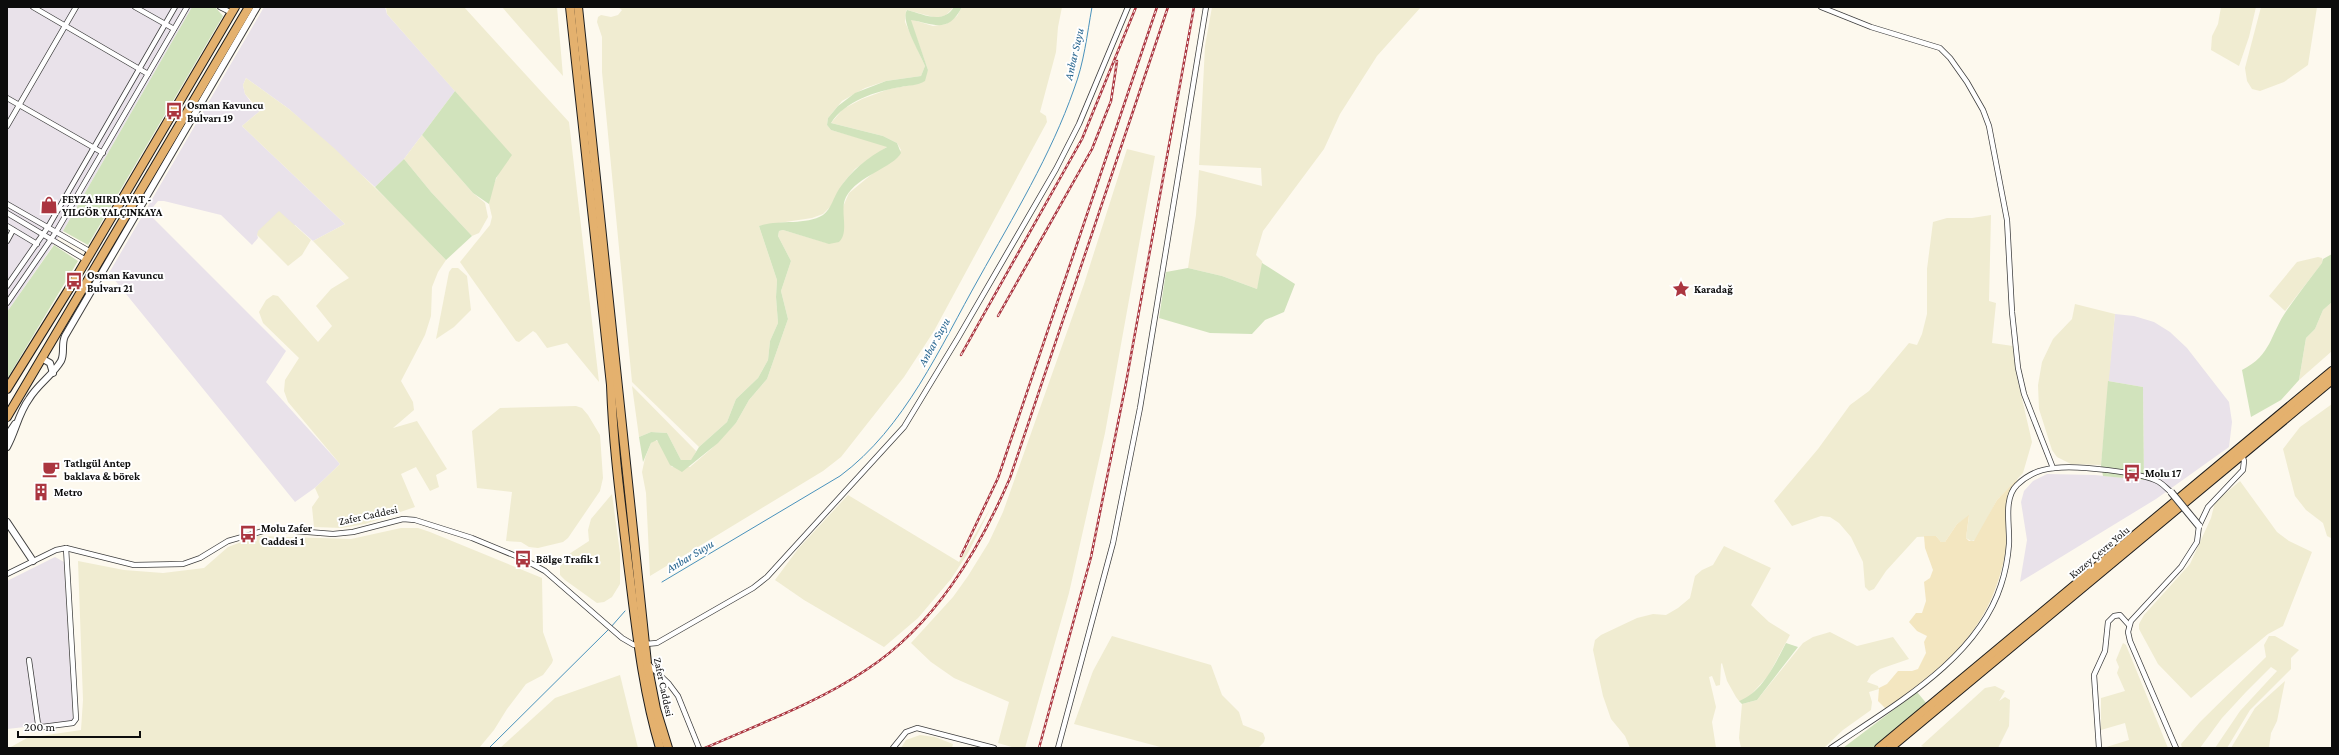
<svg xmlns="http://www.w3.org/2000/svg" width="2339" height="755" font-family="'Crimson Pro',serif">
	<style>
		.industrial { fill: #e9e2ea }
		.farmland { fill: #f0ecd1 }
		.green { fill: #d1e3bc }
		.sand { fill: #f3e6c0 }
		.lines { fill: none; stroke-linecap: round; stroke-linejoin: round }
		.stream { stroke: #4992bc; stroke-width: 1 }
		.minor-casing { stroke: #3f3f3f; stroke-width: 6 }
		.tertiary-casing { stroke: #3f3f3f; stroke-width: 8 }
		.trunk-casing { stroke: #1d1d1d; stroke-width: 10 }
		.minor { stroke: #fff; stroke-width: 4.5 }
		.tertiary { stroke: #fff; stroke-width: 6 }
		.trunk { stroke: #e4b16e; stroke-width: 8 }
		.rail-casing { stroke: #ab3640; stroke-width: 2.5 }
		.rail { stroke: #fff; stroke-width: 1; stroke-dasharray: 3; stroke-linecap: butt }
		.tertiary-bridge-casing { stroke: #3f3f3f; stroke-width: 8; stroke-linecap: butt }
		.tertiary-bridge { stroke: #fff; stroke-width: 6 }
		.labels { text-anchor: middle; stroke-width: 4; stroke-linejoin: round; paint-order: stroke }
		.poi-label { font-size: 11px; font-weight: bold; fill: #0c0c0c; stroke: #fff; text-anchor: start }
		.street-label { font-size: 11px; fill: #0c0c0c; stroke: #fff }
		.water-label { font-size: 12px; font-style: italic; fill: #26648e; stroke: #fff }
	</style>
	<rect width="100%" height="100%" fill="#fdf9ee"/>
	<g class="industrial">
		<path d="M7,7H192L63,231L7,312Z"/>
		<path d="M264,7H385L387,14L455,91L404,159L375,187L289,109L246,78L243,85L245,94L253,105L260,111L242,126L345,224L313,241L295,225L257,234L258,238L252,245L221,215L164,201H158L153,207L151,216L286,351L266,382L340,464L316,487L295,502L109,273Z"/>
		<path d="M2115,314L2134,316L2154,322L2170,332L2187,348L2229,402L2232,422L2229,447L2156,499L2020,582L2027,540L2021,502L2024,491L2033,481L2047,474L2095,475L2144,480L2143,387L2108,381Z"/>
		<path d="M55,557L64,562L73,719L70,722L7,729V581Z"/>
	</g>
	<g class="farmland">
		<path d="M386,7H464L569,122L599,382L567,343L547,348L536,333L533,331L519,342L516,341L460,262L490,225L492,217L489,204L491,191L499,172L511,155L387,14Z"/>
		<path d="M502,7H557L563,76L522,30Z"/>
		<path d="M618,7H954L946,15L937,18L907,10L906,11L905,22L925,66L921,76L886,81L865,88L842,101L828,118L827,125L831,130L888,146L855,169L844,182L831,206L823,214L812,218L759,226L777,280L776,297L778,323L770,341L768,360L758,378L736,399L727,422L699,447L632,382L602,72V37L597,22L598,17L601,15L611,17L618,15L622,10Z"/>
		<path d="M962,7H1062L1058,27L1056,52L1040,112L1046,116L1047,122L934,331L904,377L841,457L823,471L650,576L646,493L642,472L645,458L651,443L655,440L659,442L672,467H690L711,449L736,423L749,400L767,379L788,319L781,291L791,261L778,236L779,231L783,230L827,243L849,193L901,150L897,143L883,136L831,123L843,109L862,99L889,89L921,83L928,70L910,19L933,26L946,24L957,16Z"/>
		<path d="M1212,7H1421L1377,56L1340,114L1324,149L1263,231L1256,255L1262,261L1263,267L1257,289L1222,276L1188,268L1196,215L1199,170L1262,186L1261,168L1199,165L1205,46Z"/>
		<path d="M2221,7H2256L2249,37L2239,66L2211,50L2212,36L2218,24Z"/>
		<path d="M2261,7H2317L2308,65L2284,82L2260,91L2252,89L2247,81L2245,68Z"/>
		<path d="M246,78L289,109L334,148L402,214L446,260L438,272L432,287L431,316L425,335L401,381L413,402L414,410L393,428L417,421L447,469L436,475L439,487L430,491L416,467L401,474L415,507L365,524L342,528L314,527L312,507L319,497L315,488L340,464L288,402L284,391L285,380L299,358L263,323L259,312L266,300L273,295L278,296L318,342L332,326L316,306L331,289L349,278L313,241L345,224L242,126L260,111L245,94L243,85Z"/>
		<path d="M422,135L473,193L485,203L488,217L479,233L472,236L431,192L404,159Z"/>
		<path d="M1127,149L1155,156L1105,433L1069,593L1025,748H1015L998,743L1009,702L954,678L931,662L911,643L953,597L968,576L989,542L1003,512L1084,284Z"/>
		<path d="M279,211L311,240L302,255L288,266L257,235L258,231Z"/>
		<path d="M1991,215L1989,301L1996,303L1992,343L2013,346L2016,373L2032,442L2023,473L1997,500L1976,540L1971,541L1966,538L1969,516L1957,524L1945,542H1941L1936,536L1917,537L1886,571L1874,589L1869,591L1865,587L1863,562L1851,537L1839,523L1830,517L1821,516L1792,526L1774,501L1818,449L1850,405L1869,391L1909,343L1917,345L1922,334L1927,314V269L1933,222L1947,218H1972Z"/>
		<path d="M2318,257L2322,258L2323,262L2285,311L2269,296L2297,262Z"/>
		<path d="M452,268H458L467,276L471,310L454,327L436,339L449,272Z"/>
		<path d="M2332,302V351L2299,380L2306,338L2315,329L2323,310Z"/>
		<path d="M2075,304L2115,314L2101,465L2071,464L2057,457L2052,450L2039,409L2038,385L2042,362L2053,339L2072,319Z"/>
		<path d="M632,386L696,451L693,459L687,462L681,460L667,433L651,432L639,437Z"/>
		<path d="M2332,404V538H2331L2327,536L2323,523L2306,510L2295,496L2283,449L2300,427Z"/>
		<path d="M576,406L582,408L588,415L600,435L603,478L600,491L568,538L563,542L538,548L529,547L521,542L506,541L512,492L477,488L472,431L500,408Z"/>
		<path d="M2240,481L2277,532L2289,541L2312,552L2283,626L2268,634L2191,698L2158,664L2139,629V624L2144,615L2190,564L2211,518L2215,502Z"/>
		<path d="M612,494L620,553V584L612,597L604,602L597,603L565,580L560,575V567L566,556L589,541L588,530L591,519Z"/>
		<path d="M848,495L959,562L991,507L968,553L951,579L918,618L884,647L804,600L775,580L798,549Z"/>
		<path d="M401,528H418L430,532L542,578L543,632L553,660L552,663L543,675L526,684L507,709L494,730L479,748H9L27,738L81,730L83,700L78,561L124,570L163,573L204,568L228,547L257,536L351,539Z"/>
		<path d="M1724,546L1771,568L1751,605L1769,622L1790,635L1768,676L1747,699L1739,701L1736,697L1727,681L1722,663L1721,664L1720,685L1716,686L1712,676L1709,677L1716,707L1712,722L1716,748H1630L1625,736L1611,719L1603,696L1593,650L1595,640L1601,635L1637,618L1653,614L1666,615L1678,608L1690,598L1695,576L1702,570L1713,565Z"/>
		<path d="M1830,632L1857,646L1893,637L1909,659L1880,669L1871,675L1867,682L1878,686L1879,689L1869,692L1872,702L1871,710L1843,730L1824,748H1741L1739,738L1742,704L1757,700L1803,643L1813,637Z"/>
		<path d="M1112,636L1211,665L1222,695L1239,712L1243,725L1263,733L1265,738L1264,742L1258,748H1164L1074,724L1093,671Z"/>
		<path d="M2269,636H2275L2299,650L2291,658V669L2250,710L2227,748H2215L2240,711L2277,671L2271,667L2246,692L2222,718L2200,748H2182L2181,744L2200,722L2266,657L2264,645Z"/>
		<path d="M2123,643L2126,645L2168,748H2103L2129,740L2125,723L2101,730V698L2125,691L2117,673L2119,667L2116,660Z"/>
		<path d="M620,675L638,748H500L555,698Z"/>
		<path d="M2285,681L2277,721L2271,733L2269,748H2231L2255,708Z"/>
		<path d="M1995,686L2005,691L1999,701L2005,697L2010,700L2009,726L1998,748H1926L1921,746L1985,688Z"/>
		<path d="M920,735L935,737L953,744L952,748H901L906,740Z"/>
	</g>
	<g class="green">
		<path d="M192,7H215L223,16L88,245L63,231Z"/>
		<path d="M954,7H962C948,34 934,24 911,20L928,70L925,81C918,86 908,85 901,87C876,91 845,101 831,123L883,136L897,143L901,153C894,167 857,176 846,197C839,210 850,232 839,242L829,244L783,230L779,231L778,236L791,261L781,291L788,319L767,379L749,400L736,423L718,443L682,472L670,465L657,440L651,443L643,462L639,437L651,432L667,433L681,460H691L699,447L727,422L736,399L758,378L768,360L770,341L778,323L776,297L777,280L759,226C778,219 805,226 823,215C832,208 833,198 839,189C851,171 868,157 887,147L831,130L827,125L828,118L838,106L855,93L886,81L921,76L925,66C920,53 900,21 907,10C923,14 943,25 954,7Z"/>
		<path d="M455,91L512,155L496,178L489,204L473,193L422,135Z"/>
		<path d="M404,159L431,192L472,236L446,260L375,187Z"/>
		<path d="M54,245L78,261L7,379V312Z"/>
		<path d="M2332,254V302L2323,310L2315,329L2306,338L2299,380L2281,400L2251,417L2242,370C2272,355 2270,334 2287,310C2298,294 2310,279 2322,263L2323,259Z"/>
		<path d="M1262,263L1295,284L1284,312L1265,320L1252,334L1210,333L1159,318L1166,272L1188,268L1222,276L1257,289Z"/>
		<path d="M2108,381L2143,387L2144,480L2103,476L2101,465Z"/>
		<path d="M1786,643L1798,647L1757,700L1742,704L1739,701C1762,693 1775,664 1786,643Z"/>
		<path d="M1917,692L1927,704L1874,748H1843Z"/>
	</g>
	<path class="sand" d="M2018,478C2006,500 2011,526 2006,550C1991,630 1949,663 1886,709L1878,701L1879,688L1887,684L1898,671H1912L1918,669L1926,653L1924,642L1927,636L1917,631L1909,622L1916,613H1922L1926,601L1924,582L1930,578L1933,570L1925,548L1924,536H1936L1941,542H1945L1957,524L1969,515L1966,538L1969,541H1974L1997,500Z"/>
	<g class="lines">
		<g class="stream">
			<path d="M662,582L840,476C905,428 940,347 979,278C1013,217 1051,155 1074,89C1084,63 1087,35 1092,7"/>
			<path d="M611,627L625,611"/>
			<path d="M489,748L609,629"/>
		</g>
		<g class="minor-casing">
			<g id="minor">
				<path d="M33,7L148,74"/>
				<path d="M135,7L174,29"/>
				<path d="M220,7L232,13"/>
				<path d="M1821,7L1871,27L1940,48L1950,58L1967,82L1983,110L1989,126L2007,220L2012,312L2018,368L2024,394L2053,468"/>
				<path d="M7,98L103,153"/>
				<path d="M7,126L76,7"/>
				<path d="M7,204L91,252"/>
				<path d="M7,213L86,260"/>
				<path d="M7,226L37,244"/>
				<path d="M7,241L13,230"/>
				<path d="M7,286L48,227L175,7"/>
				<path d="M7,303L56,232L187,7"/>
				<path d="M7,574L56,550L66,548L134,565L183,564L200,558L228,541L270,529L333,534L353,532L403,519L415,520L472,538L523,559L545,571L622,638L634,645L657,643L753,588L767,577L904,427L958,338L1056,169L1079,124L1128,7"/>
				<path d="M29,660L38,724L42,727L73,723L76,719L66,548"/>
				<path d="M648,664L669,684L678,696L699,748"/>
				<path d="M893,748L906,732L917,728L994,748"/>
				<path d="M1058,748L1113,543L1140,408L1206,7"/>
				<path d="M1831,748C1892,706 1977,660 2001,585C2005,573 2008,557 2009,544C2010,526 2003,498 2017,485C2027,475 2041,469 2055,468C2076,465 2141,472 2159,482C2164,485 2167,489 2171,492"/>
				<path d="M2099,748L2094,675L2105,651L2108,622L2114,616L2120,615L2129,625"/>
				<path d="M2176,748L2130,641L2128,632L2131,621L2181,567L2197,542L2199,526L2208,507L2243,470L2244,461L2242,455"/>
			</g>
		</g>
		<g class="tertiary-casing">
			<g id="tertiary">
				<path d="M43,359L50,363L53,373"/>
				<path d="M7,436L15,424"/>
				<path d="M7,447C16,431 18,414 29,399C38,384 52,376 61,361C65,353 61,344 65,336L257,7"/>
				<path d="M7,522L33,561"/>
			</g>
		</g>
		<g class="trunk-casing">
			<g id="trunk">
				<path d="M570,7L611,385C613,445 621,504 628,563C636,625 642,688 660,748"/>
				<path d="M578,7L647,663L656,709L668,748"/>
				<path d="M7,389L74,281L235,7"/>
				<path d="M7,417L249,7"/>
				<path d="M1879,748L2332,371"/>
				<path d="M1890,748L2332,380"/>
			</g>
		</g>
		<use href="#minor" class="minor"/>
		<use href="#tertiary" class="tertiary"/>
		<use href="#trunk" class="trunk"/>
		<g class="rail-casing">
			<g id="rail">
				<path d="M998,316L1092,149L1111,101L1117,61"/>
				<path d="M961,355L1082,139L1136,7"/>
				<path d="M961,556L998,478L1157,7"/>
				<path d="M705,748C759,724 817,703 866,670C935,625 978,552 1010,478L1168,7"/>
				<path d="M1039,748L1091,557L1126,383L1194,7"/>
			</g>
		</g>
		<use href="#rail" class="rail"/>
		<g class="tertiary-bridge-casing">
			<path id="tertiary-bridge" d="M2171,492L2199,526"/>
		</g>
		<use href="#tertiary-bridge" class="tertiary-bridge"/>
	</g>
	<defs>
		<g id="bus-bare" transform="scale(1.38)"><path d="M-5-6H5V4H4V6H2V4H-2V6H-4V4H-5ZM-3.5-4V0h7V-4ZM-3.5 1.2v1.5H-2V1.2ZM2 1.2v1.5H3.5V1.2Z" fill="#ab3640" stroke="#fff" stroke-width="2.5" paint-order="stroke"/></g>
		<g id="shop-bare" transform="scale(1.38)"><path d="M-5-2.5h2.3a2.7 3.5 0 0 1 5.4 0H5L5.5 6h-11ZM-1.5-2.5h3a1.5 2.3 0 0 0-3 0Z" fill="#ab3640" stroke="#fff" stroke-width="2.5" paint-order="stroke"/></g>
		<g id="sight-bare" transform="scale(1.38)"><path d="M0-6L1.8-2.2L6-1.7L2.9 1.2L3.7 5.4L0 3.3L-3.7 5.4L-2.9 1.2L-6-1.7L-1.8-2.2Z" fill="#ab3640" stroke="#fff" stroke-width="2.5" paint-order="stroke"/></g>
		<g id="cafe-bare" transform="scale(1.38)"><path d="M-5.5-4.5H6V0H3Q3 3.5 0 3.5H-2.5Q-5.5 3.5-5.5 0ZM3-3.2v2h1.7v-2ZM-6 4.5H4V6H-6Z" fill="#ab3640" stroke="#fff" stroke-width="2.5" paint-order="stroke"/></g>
		<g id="building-bare" transform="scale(1.38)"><path d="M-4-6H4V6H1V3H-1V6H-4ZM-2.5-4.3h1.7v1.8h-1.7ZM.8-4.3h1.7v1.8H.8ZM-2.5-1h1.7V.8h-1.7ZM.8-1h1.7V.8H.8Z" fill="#ab3640" stroke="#fff" stroke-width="2.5" paint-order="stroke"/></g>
	</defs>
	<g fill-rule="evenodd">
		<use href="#bus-bare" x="174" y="111"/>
		<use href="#shop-bare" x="49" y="205"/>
		<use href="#bus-bare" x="74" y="281"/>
		<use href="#sight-bare" x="1681" y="289"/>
		<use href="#cafe-bare" x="51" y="469"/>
		<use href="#bus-bare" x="2132" y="473"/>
		<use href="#building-bare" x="41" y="492"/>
		<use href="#bus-bare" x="248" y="534"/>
		<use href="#bus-bare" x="523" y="559"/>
	</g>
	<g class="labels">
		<g class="poi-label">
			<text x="187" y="109">Osman Kavuncu<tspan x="187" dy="13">Bulvarı 19</tspan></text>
			<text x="62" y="203">FEYZA HIRDAVAT -<tspan x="62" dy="13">YILGÖR YALÇINKAYA</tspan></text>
			<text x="87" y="279">Osman Kavuncu<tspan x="87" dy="13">Bulvarı 21</tspan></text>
			<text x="1694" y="293">Karadağ</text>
			<text x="64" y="467">Tatlıgül Antep<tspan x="64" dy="13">baklava &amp; börek</tspan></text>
			<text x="2145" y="477">Molu 17</text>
			<text x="54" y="496">Metro</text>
			<text x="261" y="532">Molu Zafer<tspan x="261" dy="13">Caddesi 1</tspan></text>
			<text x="536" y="563">Bölge Trafik 1</text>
		</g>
		<g class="street-label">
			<text transform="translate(368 515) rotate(-12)" y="4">Zafer Caddesi</text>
			<text transform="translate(2099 552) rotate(-40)" y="4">Kuzey Çevre Yolu</text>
			<text transform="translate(664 687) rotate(78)" y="4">Zafer Caddesi</text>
		</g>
		<g class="water-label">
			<text transform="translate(1074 54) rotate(-77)" y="4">Anbar Suyu</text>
			<text transform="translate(934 342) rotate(-61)" y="4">Anbar Suyu</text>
			<text transform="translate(690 556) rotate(-31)" y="4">Anbar Suyu</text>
		</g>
	</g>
	<rect width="2339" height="755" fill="none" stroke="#0c0c0c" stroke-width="16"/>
	<path d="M18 731v6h122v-6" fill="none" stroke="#0c0c0c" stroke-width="2"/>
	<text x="24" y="731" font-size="12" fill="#0c0c0c" stroke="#ffffff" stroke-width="3" paint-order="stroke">200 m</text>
</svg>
